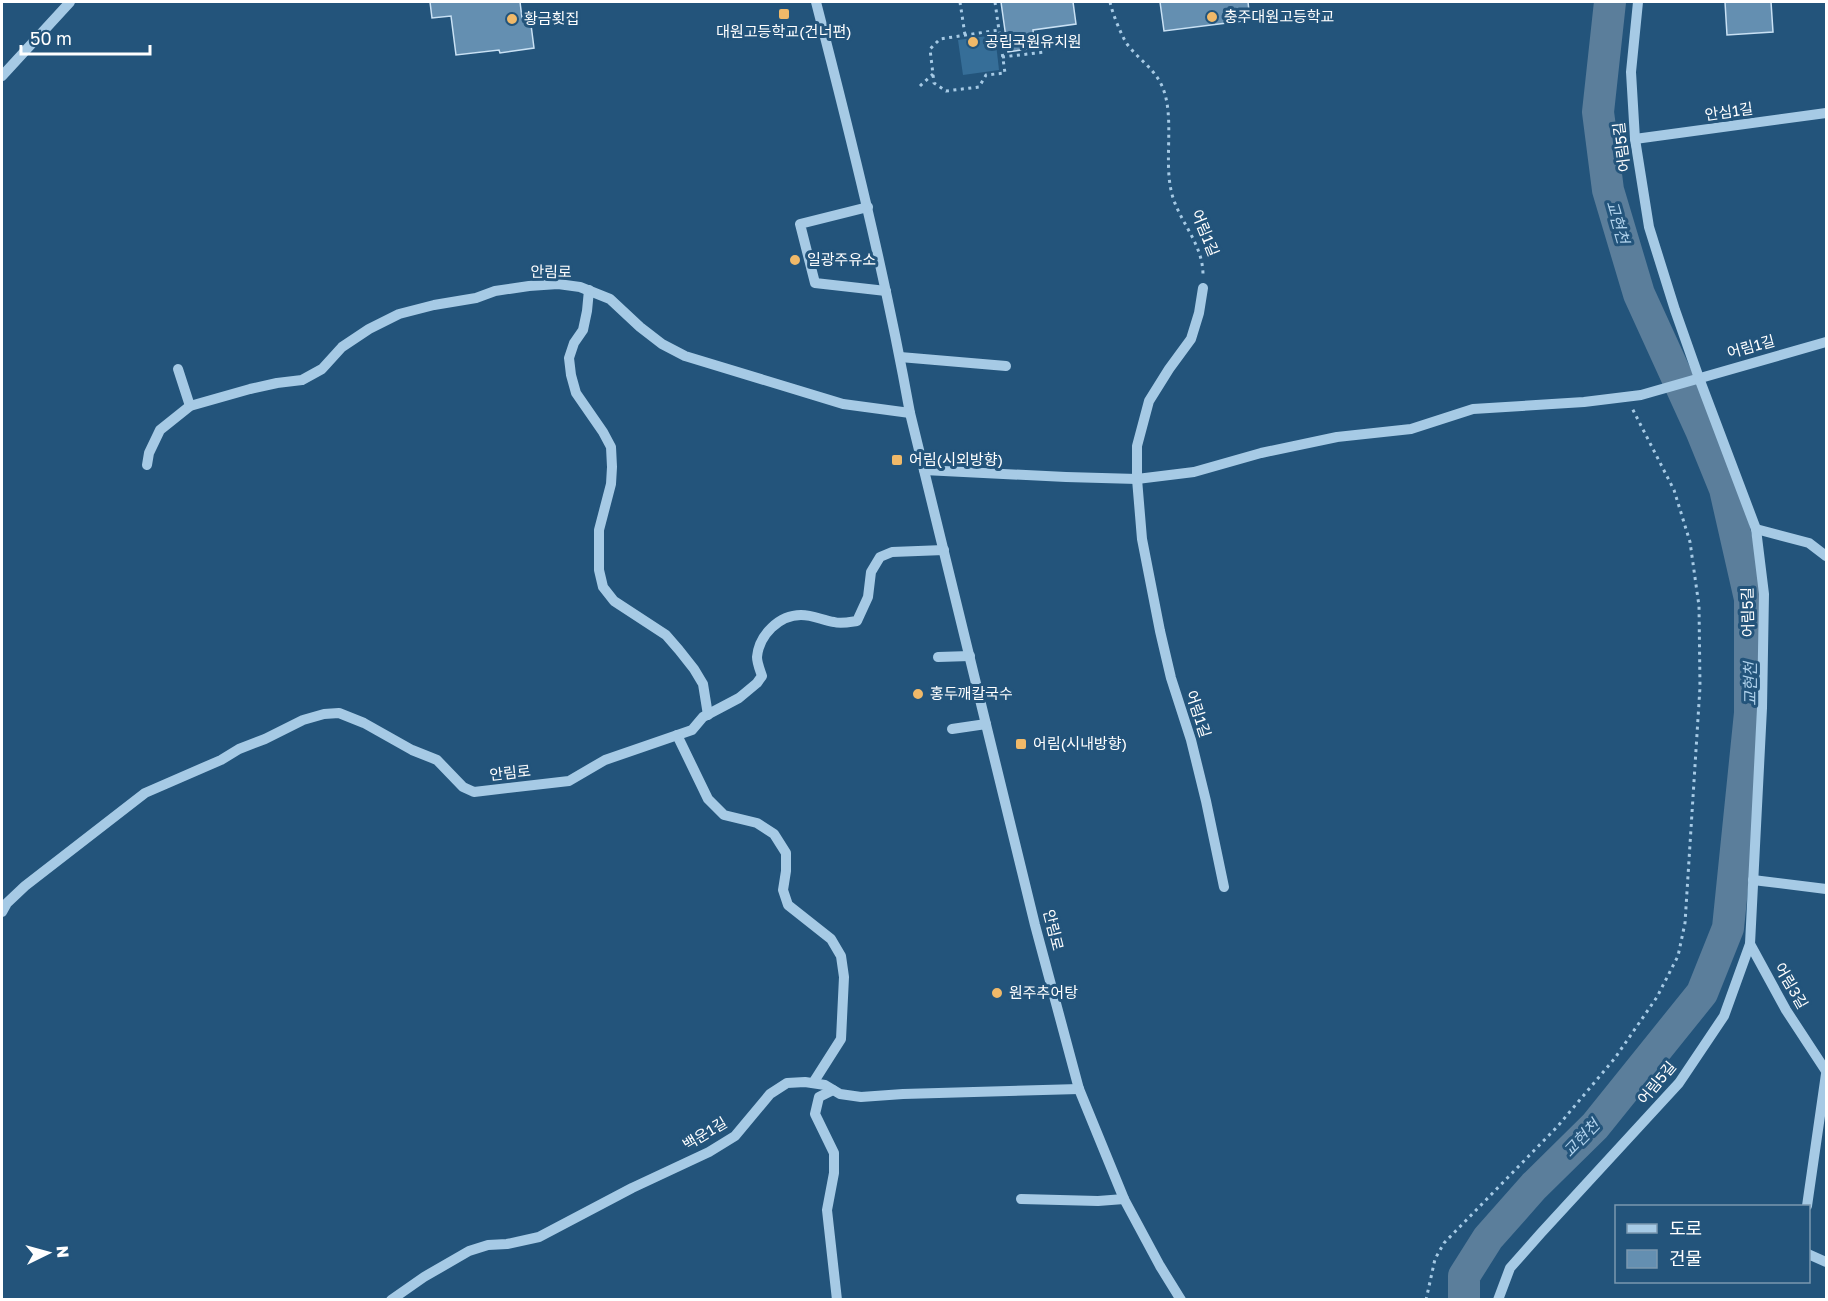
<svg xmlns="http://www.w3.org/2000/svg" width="1828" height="1301" font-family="'Golos Text','Noto Sans KR',sans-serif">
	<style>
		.green { fill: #366e98 }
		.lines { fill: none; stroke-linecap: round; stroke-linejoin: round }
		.river { stroke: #5b7e9b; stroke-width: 32 }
		.building { fill: #648fb1; stroke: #c9e1f4; stroke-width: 1.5 }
		.path { stroke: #a6cae5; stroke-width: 3; stroke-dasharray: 3 4.5; stroke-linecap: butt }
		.minor { stroke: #a6cae5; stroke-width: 10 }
		.poi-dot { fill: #f0b969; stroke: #23547b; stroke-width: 2 }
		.labels { text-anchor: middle; stroke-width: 6; stroke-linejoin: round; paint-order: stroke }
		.poi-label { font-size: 15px; fill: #fff; stroke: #23547b; text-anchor: start }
		.street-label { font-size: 15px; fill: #fff; stroke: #23547b }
		.water-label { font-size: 16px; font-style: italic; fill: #b1d3ed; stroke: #23547b }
	</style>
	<rect width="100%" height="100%" fill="#23547b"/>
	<path class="green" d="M995,35L999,70L963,75L958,40Z"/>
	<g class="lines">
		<path class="river" d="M1464,1300V1276L1488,1238L1534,1186L1595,1126L1702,993L1728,928L1750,713V599L1725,489L1701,430L1639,294L1608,190L1598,112L1610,2"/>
	</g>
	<g class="building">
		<path d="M430,2H520L522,18L530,17L534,48L500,53L499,50L456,55L451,16L432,18Z"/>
		<path d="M1001,2H1073L1076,24L1033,30L1035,48L1008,52Z"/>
		<path d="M1160,2H1248L1250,20L1164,31Z"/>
		<path d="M1725,2H1771L1773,32L1727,35Z"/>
	</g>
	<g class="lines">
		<g class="path">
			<path d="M960,2L965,35"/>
			<path d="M995,2L1005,73L986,75L979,87L946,91L934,83L930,49L940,39L999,30"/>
			<path d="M1110,2C1112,12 1121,35 1127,44C1138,59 1154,68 1162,86C1175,115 1164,158 1171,190C1177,220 1203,242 1203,275"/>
			<path d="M1002,57L1045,52L1043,35"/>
			<path d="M920,86L933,74"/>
			<path d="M1426,1300L1435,1259L1444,1243L1557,1127L1615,1058L1657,997L1678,956L1685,923L1700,687L1699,606L1690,542L1674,490L1632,408"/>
		</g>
		<g class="minor">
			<path d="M816,2C851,138 885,274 910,413L1035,925L1079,1089L1124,1199L1160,1266L1181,1300"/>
			<path d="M2,76L70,2"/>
			<path d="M1635,139L1826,113"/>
			<path d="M868,207L800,224L815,283L886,291"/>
			<path d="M1203,288L1199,313L1191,339L1169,369L1149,401L1137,446V479L1142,539L1160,631L1171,678L1191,740L1206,801L1224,887"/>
			<path d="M589,290L587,311L583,330L574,343L569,358L571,375L576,393L603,432L611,447L612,467L611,484L599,530V570L603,587L614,601L666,635L679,650L694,669L703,684L708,715"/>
			<path d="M900,357L1006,366"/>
			<path d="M178,369L190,406"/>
			<path d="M147,465L149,453L160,430L190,406L250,389L277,383L302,380L322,369L342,347L369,329L399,314L434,305L476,298L495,291L529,286L558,284L580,287L610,299L640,327L662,344L685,356L843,404L910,413"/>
			<path d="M924,470L1066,477L1137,479L1194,472L1261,453L1337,437L1411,429L1473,409L1584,402L1641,395L1826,342"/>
			<path d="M1756,529L1809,543L1826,556"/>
			<path d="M938,657L970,656"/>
			<path d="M952,729L986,724"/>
			<path d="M677,735L708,799L724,815L757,823L774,834L786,853V871L783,890L788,905L831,939L841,956L844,977L841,1039L813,1083"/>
			<path d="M1753,880L1826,889"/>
			<path d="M2,912L7,903L25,886L145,793L221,760L239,749L265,739L303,720L324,714L339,713L364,723L412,750L437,760L463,787L474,792L569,781L605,760L692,730L703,717L739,698L757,683L762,676C760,670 757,663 757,657C759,635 779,615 801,615C813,615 822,620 834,622C841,624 850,622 857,621L868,597L871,572L880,557L892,552L944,550"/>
			<path d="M1750,944L1786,1010L1826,1071"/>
			<path d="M833,1090L819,1097L815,1114L834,1153V1173L827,1210L837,1300"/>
			<path d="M1021,1199L1098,1201L1124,1199"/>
			<path d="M1807,1206L1826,1074"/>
			<path d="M1808,1254L1826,1262"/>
			<path d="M391,1300L424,1277L469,1251L488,1245L507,1244L539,1237L632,1188L709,1152L735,1136L770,1094L787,1083L805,1082L825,1085L840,1094L861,1097L903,1094L1079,1089"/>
			<path d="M1498,1300L1510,1268L1541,1233L1679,1083L1724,1016L1750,944L1762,708L1764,594L1756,529L1699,378L1675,310L1649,227L1635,139L1631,72L1638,2"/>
		</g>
	</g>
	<g class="poi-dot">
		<rect x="778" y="8" width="12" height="12" rx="3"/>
		<circle cx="1212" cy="17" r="6"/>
		<circle cx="512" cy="19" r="6"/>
		<circle cx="973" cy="42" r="6"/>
		<circle cx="795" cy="260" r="6"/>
		<rect x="891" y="454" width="12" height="12" rx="3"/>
		<circle cx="918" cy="694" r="6"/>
		<rect x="1015" y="738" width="12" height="12" rx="3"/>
		<circle cx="997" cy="993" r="6"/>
	</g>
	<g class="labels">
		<g class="poi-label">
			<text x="1224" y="22">충주대원고등학교</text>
			<text x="524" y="24">황금횟집</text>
			<text x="784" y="37" text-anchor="middle">대원고등학교(건너편)</text>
			<text x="985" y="47">공립국원유치원</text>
			<text x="807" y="265">일광주유소</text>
			<text x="909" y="465">어림(시외방향)</text>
			<text x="930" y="699">홍두깨칼국수</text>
			<text x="1033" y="749">어림(시내방향)</text>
			<text x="1009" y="998">원주추어탕</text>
		</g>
		<g class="street-label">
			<text transform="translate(1729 112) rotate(-8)" y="5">안심1길</text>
			<text transform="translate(1622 147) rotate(-97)" y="5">어림5길</text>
			<text transform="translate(1205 233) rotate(68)" y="5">어림1길</text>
			<text transform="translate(551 272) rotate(1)" y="5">안림로</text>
			<text transform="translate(1751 347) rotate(-15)" y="5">어림1길</text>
			<text transform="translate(1748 612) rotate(-91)" y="5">어림5길</text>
			<text transform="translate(1198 714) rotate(72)" y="5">어림1길</text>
			<text transform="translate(510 773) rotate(-6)" y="5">안림로</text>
			<text transform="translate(1053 930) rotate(76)" y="5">안림로</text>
			<text transform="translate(1791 986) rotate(60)" y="5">어림3길</text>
			<text transform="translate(1657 1083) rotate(-50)" y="5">어림5길</text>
			<text transform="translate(705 1134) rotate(-31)" y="5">백운1길</text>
		</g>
		<g class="water-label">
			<text transform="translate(1618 222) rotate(74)" y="6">교현천</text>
			<text transform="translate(1750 684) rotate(-90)" y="6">교현천</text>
			<text transform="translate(1581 1138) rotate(-46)" y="6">교현천</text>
		</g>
	</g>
	<rect width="1828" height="1301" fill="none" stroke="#ffffff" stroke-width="6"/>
	<rect x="1615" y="1205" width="195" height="78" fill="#23547b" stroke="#7b98b0" stroke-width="1.5"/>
	<rect x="1627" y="1224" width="30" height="9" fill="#a6cae5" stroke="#7b98b0" stroke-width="1.5"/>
	<text x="1669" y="1235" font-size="18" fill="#ffffff">도로</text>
	<rect x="1627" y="1250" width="30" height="18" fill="#648fb1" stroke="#7b98b0" stroke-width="1.5"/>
	<text x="1669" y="1265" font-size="18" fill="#ffffff">건물</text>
	<g transform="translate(48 1253) rotate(85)" stroke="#23547b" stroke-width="4.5" paint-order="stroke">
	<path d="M0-4.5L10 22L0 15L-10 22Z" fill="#ffffff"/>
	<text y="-9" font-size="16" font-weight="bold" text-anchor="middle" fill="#ffffff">N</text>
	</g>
	<path d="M21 45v9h129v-9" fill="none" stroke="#ffffff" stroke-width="3"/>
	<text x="30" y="45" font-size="18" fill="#ffffff" stroke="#23547b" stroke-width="4.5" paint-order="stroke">50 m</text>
</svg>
